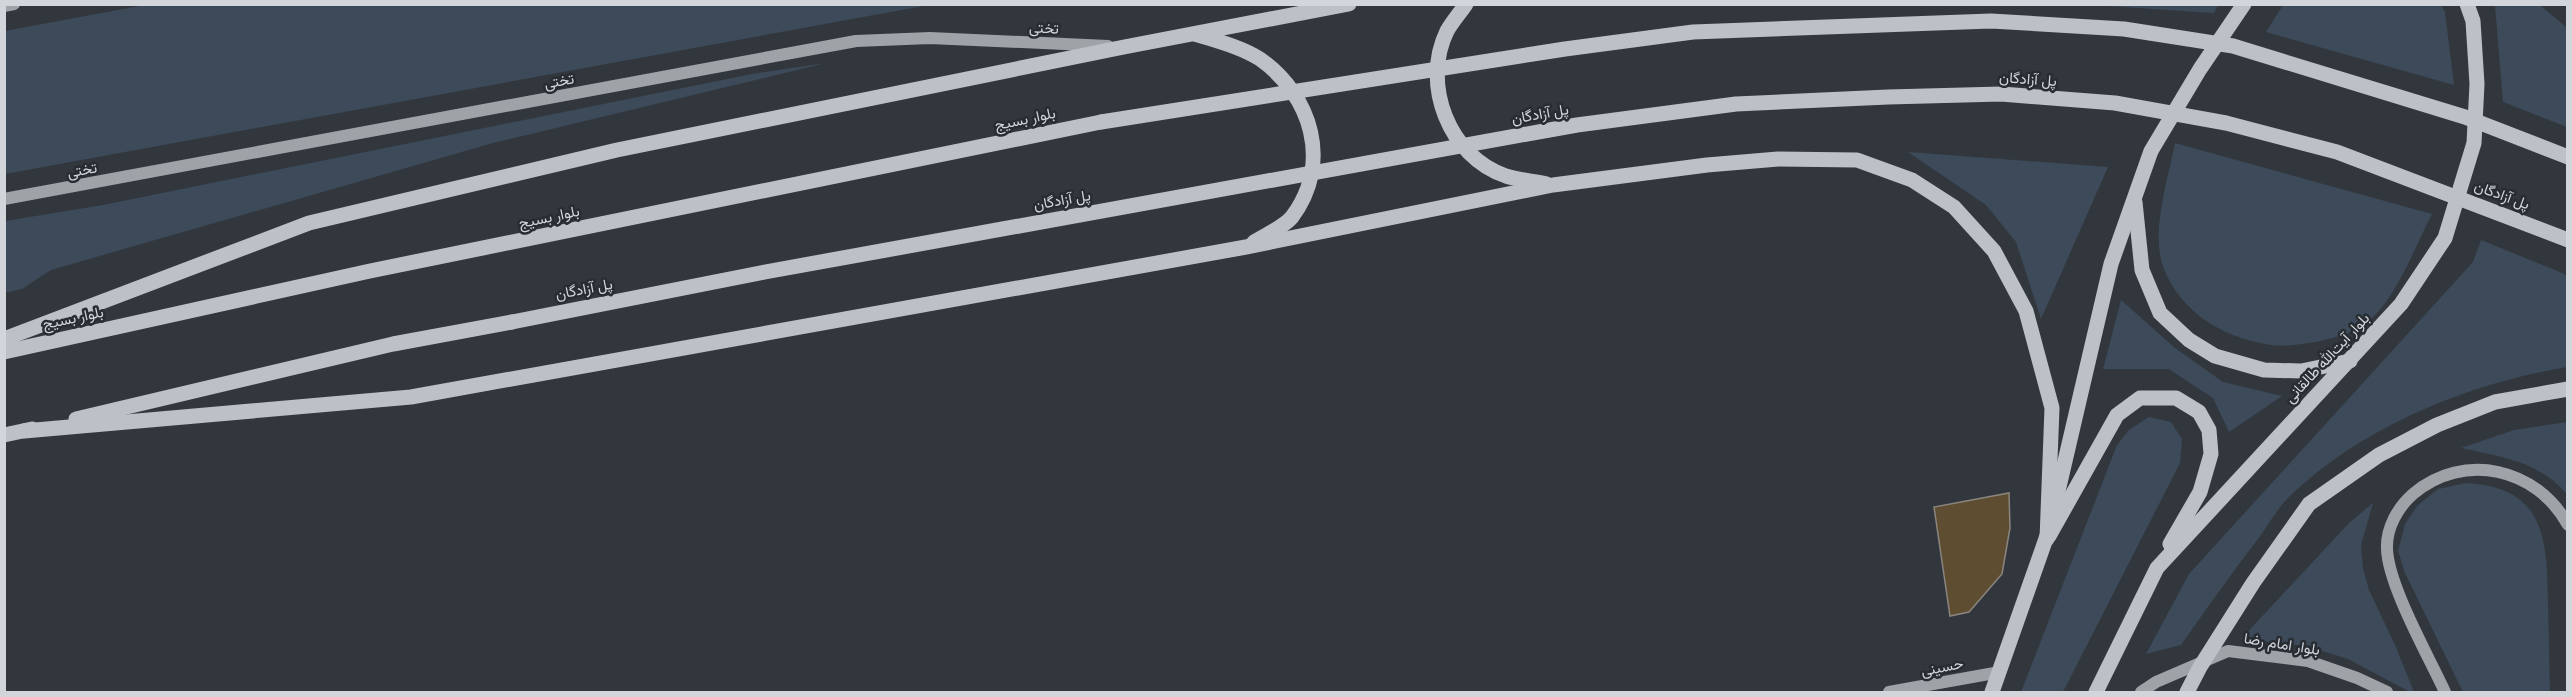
<svg xmlns="http://www.w3.org/2000/svg" width="2572" height="697" font-family="Roboto,Vazirmatn,sans-serif">
	<style>
		.green { fill: #3c4a59 }
		.building { fill: #5f4d32; stroke: #8a857e; stroke-width: 1.5 }
		.lines { fill: none; stroke-linecap: round; stroke-linejoin: round }
		.secondary { stroke: #9fa3a8; stroke-width: 12 }
		.primary { stroke: #bcc1c7; stroke-width: 15 }
		.primary-bridge { stroke: #bcc1c7; stroke-width: 15 }
		.labels { text-anchor: middle; stroke-width: 5; stroke-linejoin: round; paint-order: stroke }
		.street-label { font-size: 15px; fill: #d2d5d9; stroke: #282d33 }
	</style>
	<rect width="100%" height="100%" fill="#32373d"/>
	<g class="green">
		<path d="M150,4H929V5L5,174V31Z"/>
		<path d="M2092,5L2218,4V5L2214,13Z"/>
		<path d="M2283,5H2441L2445,12L2454,85L2266,32Z"/>
		<path d="M2495,5H2540L2567,28V127L2503,102Z"/>
		<path d="M826,63L493,143L51,270L22,289L5,293V221L103,205L752,74Z"/>
		<path d="M2175,143L2432,214C2415,247 2397,296 2370,320C2358,331 2339,337 2324,340C2306,344 2283,348 2265,344C2221,336 2181,312 2164,269C2150,233 2168,180 2175,143Z"/>
		<path d="M1908,152L2108,167L2041,319L2016,242L1986,205Z"/>
		<path d="M2481,240L2567,275V367C2468,384 2365,425 2291,495C2279,506 2270,522 2261,535C2233,571 2207,608 2181,645L2146,654L2189,574L2473,262Z"/>
		<path d="M2121,300L2175,348L2223,382L2282,396L2229,432L2213,398L2169,369H2103Z"/>
		<path d="M2149,417L2171,422L2182,439L2180,463L2063,692H2021L2117,445L2129,430Z"/>
		<path d="M2567,422V494C2538,461 2502,457 2461,448L2514,430Z"/>
		<path d="M2466,483C2546,487 2547,540 2548,605C2549,634 2549,663 2550,692H2463L2405,573L2398,551L2405,524L2417,506L2438,489Z"/>
		<path d="M2373,503L2361,545L2363,568L2369,590L2395,645L2414,692H2410L2348,659L2306,646L2241,639L2349,523Z"/>
	</g>
	<path class="building" d="M2009,493L2010,528L2002,574L1969,612L1950,616L1934,507Z"/>
	<g class="lines">
		<g class="secondary">
			<path d="M4,6L14,4"/>
			<path d="M4,199L856,41L930,38L1108,46"/>
			<path d="M1889,692L2000,672"/>
			<path d="M2141,692L2156,682L2228,651L2308,661L2357,678L2387,692"/>
			<path d="M2445,692C2429,657 2388,585 2387,549C2386,528 2398,507 2413,494C2464,451 2537,468 2568,525"/>
		</g>
		<g class="primary">
			<path d="M1466,4C1460,13 1452,22 1447,31C1421,84 1449,157 1506,176C1519,180 1533,181 1547,184"/>
			<path d="M1195,34C1217,41 1241,47 1260,59C1312,96 1332,163 1292,217C1284,227 1265,235 1254,242"/>
			<path d="M2135,202L2142,270L2160,313L2189,340L2215,356L2264,370L2301,371L2350,361"/>
			<path d="M4,339L309,223L617,150L1124,47L1349,4"/>
			<path d="M4,352L370,271L1101,122"/>
			<path d="M76,419L393,344L512,322"/>
			<path d="M24,431L411,397L1246,247L1553,185L1707,165L1778,159L1857,160L1912,180L1954,207L1994,251L2026,311L2052,408L2047,539"/>
			<path d="M4,435L32,429"/>
			<path d="M2055,504L2111,264L2151,151L2200,69L2244,4"/>
			<path d="M2049,536L2117,415L2140,398H2176L2199,412L2209,430L2211,454L2200,492L2170,544"/>
			<path d="M1992,692L2049,530"/>
			<path d="M2096,692L2157,568L2401,304L2445,238L2474,143L2477,84L2473,21L2467,4"/>
		</g>
		<g class="primary-bridge">
			<path d="M1101,122L1565,49L1693,32L1991,21L2124,29L2233,46L2465,117L2568,157"/>
			<path d="M512,322L765,272L1577,125L1736,104L1888,97L2001,94L2115,103L2226,123L2337,152L2568,240"/>
			<path d="M2187,692L2200,667L2253,583L2309,504L2379,455L2437,425L2495,402L2568,389"/>
		</g>
	</g>
	<g class="labels">
		<g class="street-label">
			<text transform="translate(1044 28) rotate(3)" y="5">تختی</text>
			<text transform="translate(2028 79) rotate(4)" y="5">پل آزادگان</text>
			<text transform="translate(559 81) rotate(-11)" y="5">تختی</text>
			<text transform="translate(1540 114) rotate(-10)" y="5">پل آزادگان</text>
			<text transform="translate(1025 119) rotate(-12)" y="5">بلوار بسیج</text>
			<text transform="translate(82 170) rotate(-11)" y="5">تختی</text>
			<text transform="translate(2502 195) rotate(20)" y="5">پل آزادگان</text>
			<text transform="translate(1062 200) rotate(-10)" y="5">پل آزادگان</text>
			<text transform="translate(549 217) rotate(-12)" y="5">بلوار بسیج</text>
			<text transform="translate(584 289) rotate(-11)" y="5">پل آزادگان</text>
			<text transform="translate(73 318) rotate(-12)" y="5">بلوار بسیج</text>
			<text transform="translate(2327 358) rotate(-47)" y="5">بلوار آیت‌الله طالقانی</text>
			<text transform="translate(2282 644) rotate(9)" y="5">بلوار امام رضا</text>
			<text transform="translate(1942 667) rotate(-11)" y="5">حسینی</text>
		</g>
	</g>
	<rect width="2572" height="697" fill="none" stroke="#d2d5d9" stroke-width="12"/>
</svg>
